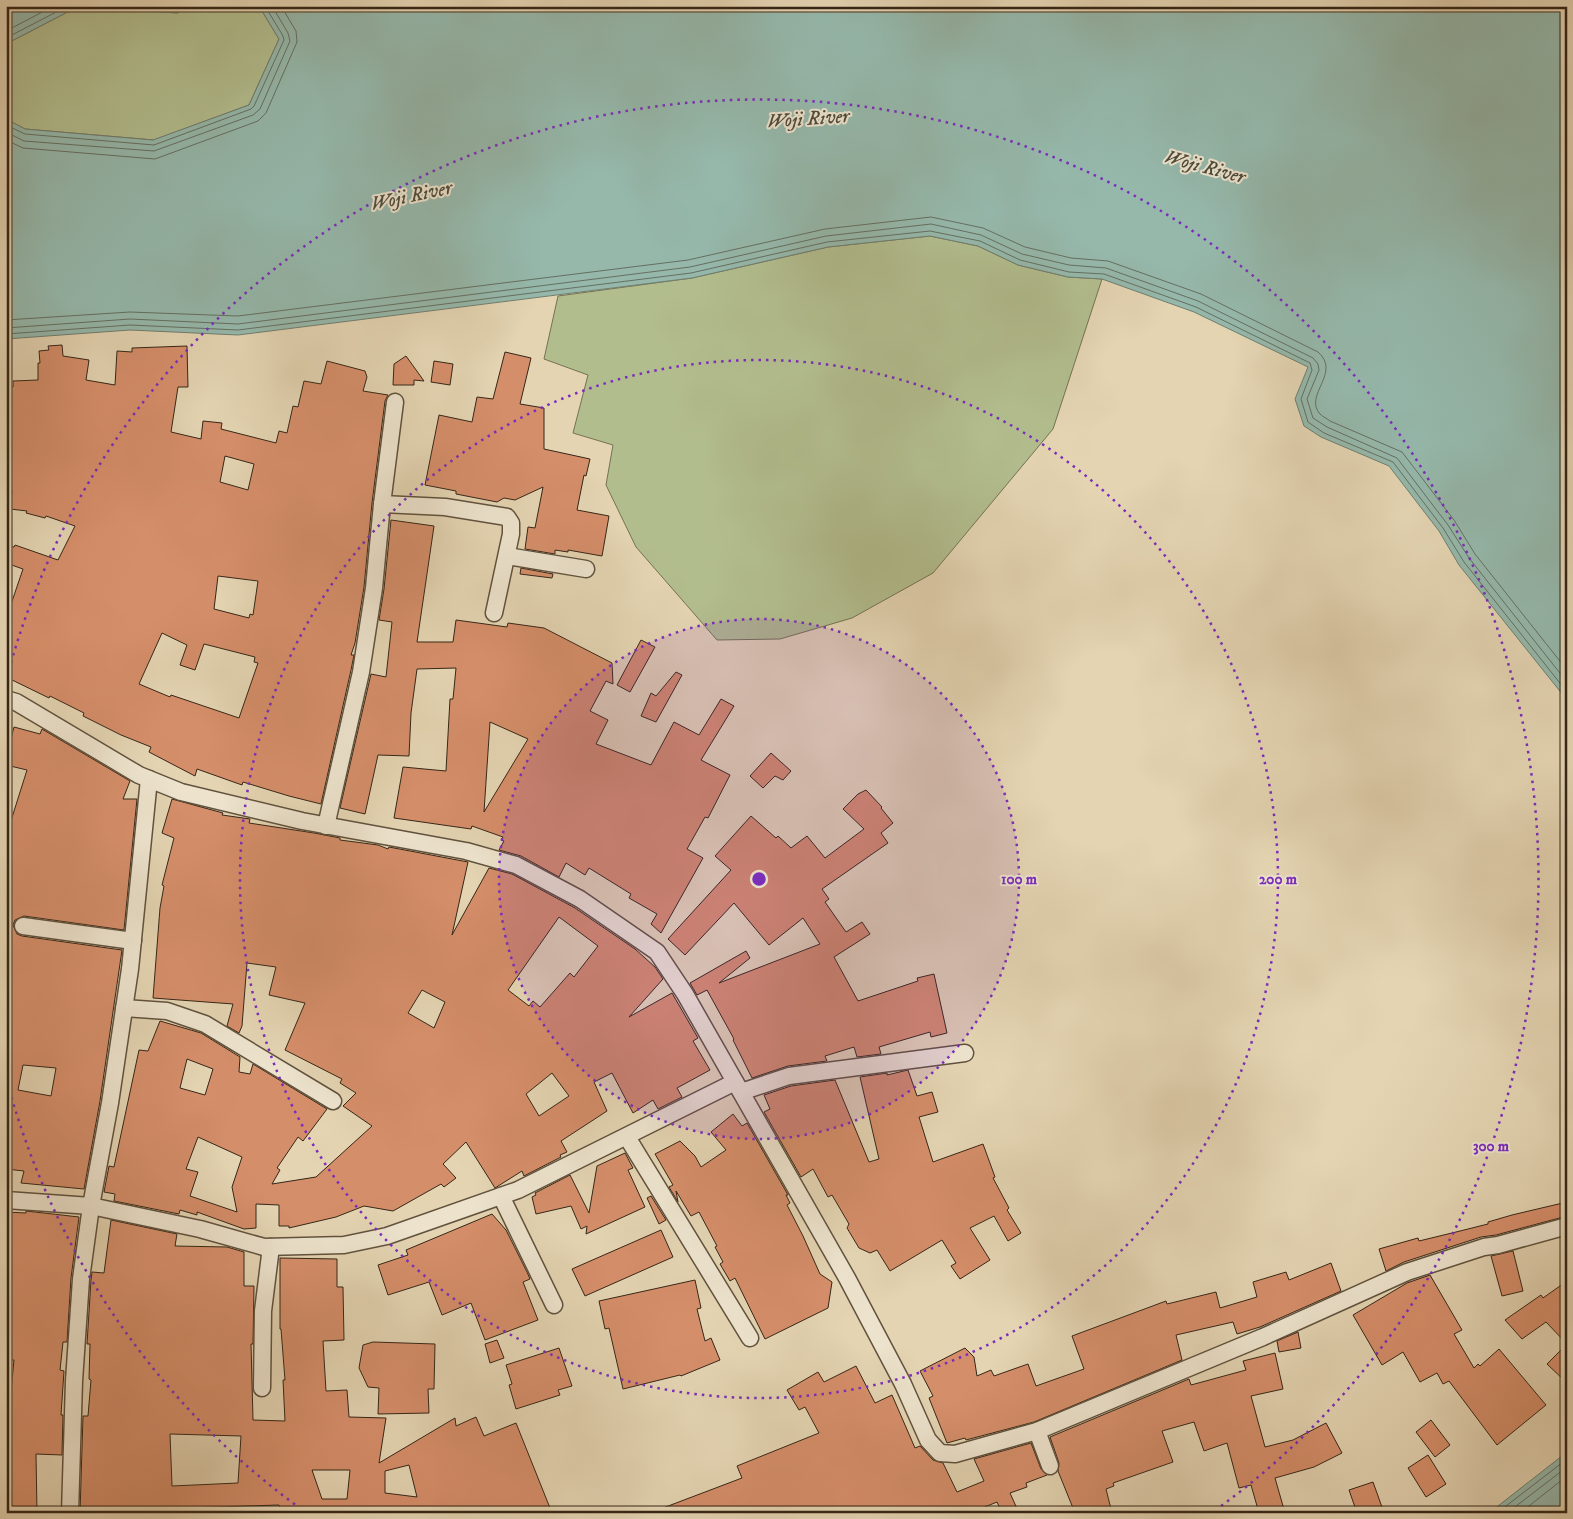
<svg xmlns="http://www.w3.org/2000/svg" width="1573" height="1519" font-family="'IM FELL DW Pica',serif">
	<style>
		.green { fill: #b2bd8e; stroke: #747252 }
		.water { fill: #95b8ab; stroke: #6f7e70 }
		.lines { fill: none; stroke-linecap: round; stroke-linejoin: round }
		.shore { stroke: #656f61; stroke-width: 1 }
		.building { fill: #d58e6a; stroke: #352617; fill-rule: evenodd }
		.street-casing { stroke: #61523e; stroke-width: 19 }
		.street { stroke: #ede3cd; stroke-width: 16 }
		.ring { fill: none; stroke: #7b2cbf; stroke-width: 2.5; stroke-dasharray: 2.5 5 }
		.labels { text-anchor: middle; stroke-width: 4; stroke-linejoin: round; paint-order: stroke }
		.water-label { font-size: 20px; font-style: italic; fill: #4d4a3c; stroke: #ede3cd }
		.centre { fill: #7b2cbf; stroke: #ede3cd; stroke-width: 2.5 }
		.ring-label { font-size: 15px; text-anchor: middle; font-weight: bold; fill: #7b2cbf; stroke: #ede3cd; stroke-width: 4; stroke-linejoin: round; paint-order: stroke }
	</style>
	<rect width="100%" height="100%" fill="#e4d4b2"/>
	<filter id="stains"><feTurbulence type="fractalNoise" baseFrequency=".004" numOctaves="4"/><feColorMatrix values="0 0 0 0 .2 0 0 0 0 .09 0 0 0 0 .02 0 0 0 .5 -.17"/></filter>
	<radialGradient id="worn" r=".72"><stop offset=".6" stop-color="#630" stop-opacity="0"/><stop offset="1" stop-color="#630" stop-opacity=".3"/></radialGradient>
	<g class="green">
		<path d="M79,6L177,13L192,6H259L279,39L249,105L154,140L25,129L6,119V44Z"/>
		<path d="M930,236L978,246L1018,265L1068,277L1102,279L1053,429L933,573L852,618L780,639L717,640L636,547L606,485L613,445L573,433L588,375L544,359L558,296L692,278L828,247Z"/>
	</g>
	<g class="water">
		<path d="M6,6H79L6,44Z"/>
		<path d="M96,6H192L177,13Z"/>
		<path d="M259,6H1567V700L1459,565L1439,531L1389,466L1321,437L1304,426L1295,399L1308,367L1194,312L1102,279L1068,277L1018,265L978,246L930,236L828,247L692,278L238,335L130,330L6,339V119L25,129L153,140L249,105L279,39Z"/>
		<path d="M1567,1452V1513H1489Z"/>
	</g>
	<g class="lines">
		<g class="shore">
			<path d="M6,31L54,6"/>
			<path d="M6,38L68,6"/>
			<path d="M6,125L25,134L154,145L251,109L254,106L284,40L283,36L265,6"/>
			<path d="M6,132L24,141L154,151L253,115L260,109L290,41L288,33L272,6"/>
			<path d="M6,140L23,148L155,159L258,121L266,113L297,42L296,31L281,6"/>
			<path d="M6,320L130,312L238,316L688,260L825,229L931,217L983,228L1025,247L1071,258L1108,261L1201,294L1318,352C1342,373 1303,395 1320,414C1323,417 1328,419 1330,421L1402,452L1454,520L1475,554L1567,670"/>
			<path d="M6,328L130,319L238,324L690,267L826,236L931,224L981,235L1022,254L1069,265L1106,268L1198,301L1313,358L1318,364L1319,370L1307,399L1313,418L1327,427L1397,458L1448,525L1469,558L1567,682"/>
			<path d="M6,334L130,325L238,330L691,273L827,242L930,231L980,241L1020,260L1069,272L1104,274L1196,307L1310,363L1312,370L1301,399L1308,422L1324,433L1393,462L1443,528L1464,562L1567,692"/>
			<path d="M1497,1513L1567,1459"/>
			<path d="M1507,1513L1567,1467"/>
			<path d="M1520,1513L1567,1476"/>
		</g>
	</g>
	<g class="building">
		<path d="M62,345L63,356L89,360L86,380L115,385L117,351L132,352V348L187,346L188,387H178L171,432L201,439L203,421L222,423L221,429L276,443L279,431L287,433L293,406L298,407L304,381L321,384L327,361L365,371L367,377L363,391L388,395L385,401L372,503L364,587L355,643L351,655H354L351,670L321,804L289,796L243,782L242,785L197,769L195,776L149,752L151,747L121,735L83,716L84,713L50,696L49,698L6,677V619L23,569L6,563V545L14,547L15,545L58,560L75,526L46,516L45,518L26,513L27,511L10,509L12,491H6V388L13,387V381L38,380V363H40L39,351L49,350L48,346ZM225,456L254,464L248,490L220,482ZM218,576L258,581L253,615L250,614L249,618L214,609ZM162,633L187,645L180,665L195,670L204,644L255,657L254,662L258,663L239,718L171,695L170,697L139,684Z"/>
		<path d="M505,352L531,358L520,404L544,408V449L590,459L586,476L584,475L577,510L609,516L602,556L568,550V552L555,550V554L525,549L528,527L535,528L543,487L515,500L504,498L497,502L456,494V491L425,485L439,415L472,422L477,397L493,399Z"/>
		<path d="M406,356L424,381L414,380V385H393L394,364Z"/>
		<path d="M434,361L453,364L450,385L431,382Z"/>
		<path d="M391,520L434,526L417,642H453L456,620L507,627L508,623L544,628L612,663L613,684L606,681L590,711L608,720L596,744L651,765L674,722L699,735L721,699L734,706L701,760L730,775L708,818L705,817L687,849L703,858L661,933L651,924L657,914L629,898L631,894L589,868L585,875L566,863L559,877L521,856L499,850L504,841L501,840L503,837L472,826L471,829L394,818L403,767L446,771L450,699H453L456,668L417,669L411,713L409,756L378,755L365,814L340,808L371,674L386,677L392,622L379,620L384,589ZM490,722L528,739L484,812Z"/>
		<path d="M521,568L553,574L552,578L520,574Z"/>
		<path d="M641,640L655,647L630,692L617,685Z"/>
		<path d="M676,672L682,675L656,722L641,716L651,693L656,696Z"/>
		<path d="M14,727L40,734L42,729L130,781L123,799H137L124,930L24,916L15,920L13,925L17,934L22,936L122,950L100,1101L84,1189L21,1183L24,1171L6,1169V827H9L27,770L6,765V758ZM23,1065L56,1068L51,1096L18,1090Z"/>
		<path d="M771,753L791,771L783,780L775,776L763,788L750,776Z"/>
		<path d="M866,790L882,807L881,808L893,823L881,833L888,843L822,889L829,899L825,902L846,932L862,922L870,934L834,957L858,1001L918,981L917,978L934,974L947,1033L931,1037L930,1032L879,1047L881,1054L857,1057L854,1047L825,1056L827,1061L788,1066L752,1078L733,1040L734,1039L707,990L697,995L690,983L746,951L750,958L719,983L820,944L803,918L769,945L734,903L685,955L668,939L731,870L715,856L751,816L776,838L778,836L791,848L807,836L825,858L864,829L843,809L858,794Z"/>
		<path d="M172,799L223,813L222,815L250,819L249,823L314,833L340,838V840L378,845L388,849L389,847L468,862L452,935L489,868L512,874L575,908L635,949L655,967L663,979L629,1017L672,993L698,1038L693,1041L710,1070L677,1088L682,1097L658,1109L653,1100L633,1113L612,1073L594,1082L607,1111L561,1141L567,1152L560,1155L561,1157L524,1176L522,1171L495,1188L466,1142L443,1164L456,1178L444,1187L441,1184L393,1211L364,1206L336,1217L289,1228V1226H279V1205L256,1204V1228L244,1229L197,1212V1215L180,1210L179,1214L114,1201L115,1194L104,1192L109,1166L114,1167L139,1050L148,1051L160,1021L201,1033L240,1057L239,1072L250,1074L253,1064L327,1109L303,1141L298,1137L277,1168L280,1170L272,1184L316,1177L372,1126L343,1106L356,1093L340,1083L342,1079L285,1050L305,1003L269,995L276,967L247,963L242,1026L239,1033L227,1026L233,1004L153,998L160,908L164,886L162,885L174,838L162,833ZM559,917L598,946L574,977L570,973L540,1007L533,1001L529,1006L508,990ZM422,990L445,1002L434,1028L408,1013ZM187,1059L213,1069L205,1095L180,1088ZM552,1073L569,1096L539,1116L526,1094ZM198,1137L242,1157L232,1187L237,1212L190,1196L198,1172L186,1169Z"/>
		<path d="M908,1070L917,1096L932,1092L938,1112L919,1117L933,1162L983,1144L995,1177L993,1178L1009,1208L1007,1210L1021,1233L1008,1241L994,1216L970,1228L990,1260L960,1279L951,1266L956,1263L942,1240L890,1271L877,1250L870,1253L859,1248L847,1228L849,1224L832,1195L828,1197L813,1169L801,1177L764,1112L770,1109L764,1095L791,1086L835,1080L869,1162L879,1159L860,1077L887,1073V1075Z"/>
		<path d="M733,1114L742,1126L747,1123L788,1195H786L790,1203L787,1205L803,1236L820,1274L832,1282L828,1308L765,1339L735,1278L730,1281L720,1264L723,1262L715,1247L717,1246L699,1212L691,1216L676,1191L678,1202L669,1187L673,1185L655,1154L680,1141L695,1156L701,1167L726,1150L711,1132Z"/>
		<path d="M625,1153L633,1168L628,1170L645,1207L586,1234L587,1226L581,1229L571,1206L536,1214L532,1197L536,1195L535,1193L570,1175L589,1213L597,1166Z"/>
		<path d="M651,1196L666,1220L659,1224L647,1198Z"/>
		<path d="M1567,1202V1216L1496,1235L1481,1237L1404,1262L1386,1271L1379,1249L1418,1238L1419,1241L1456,1232L1488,1224V1222L1512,1215Z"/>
		<path d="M26,1211L79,1217L71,1278L67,1342H63L60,1370L64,1371L61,1415H63L62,1455L36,1454L37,1513H13V1507H10V1475H6V1410H9L14,1360H6V1212L26,1213Z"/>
		<path d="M492,1214L506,1230L527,1272L530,1279L523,1282L538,1320L485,1340L471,1303L442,1315L429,1282L388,1295L378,1265L408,1255L406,1250Z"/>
		<path d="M111,1220L177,1234L175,1246L227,1247L244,1252V1286H254L253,1344H251L253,1420L285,1421L283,1380H285L281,1329H280V1258L337,1259V1287H343L344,1340L323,1341L326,1391L347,1390L349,1417L386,1418L379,1463L455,1418L456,1426L476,1417L484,1436L516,1423L552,1513H280L279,1505L154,1509V1513H80L83,1416H88L91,1380L89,1379L90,1344H87L91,1280L92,1272L104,1273ZM170,1434L241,1436L238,1483L172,1486ZM409,1465L417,1497L385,1493V1471ZM312,1470H350L347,1499H322Z"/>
		<path d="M661,1230L673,1257L585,1296L572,1269Z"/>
		<path d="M1513,1251L1523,1291L1502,1296L1491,1256Z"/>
		<path d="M1331,1263L1341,1291L1260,1327L1237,1334L1233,1322L1176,1335L1182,1360L1034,1422L966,1440L965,1438L947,1443L929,1398L933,1396L920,1371L965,1348L974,1357L977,1376L991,1370L994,1376L1028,1364L1036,1386L1084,1369L1072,1336L1166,1301L1167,1304L1216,1292L1220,1308L1257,1297L1253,1282L1286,1272L1289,1280Z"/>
		<path d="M1430,1275L1462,1330L1454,1334L1474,1368L1478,1364L1480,1366L1499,1349L1546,1405L1497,1445L1449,1381L1443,1384L1437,1373L1420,1382L1403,1352L1382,1365L1353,1315L1407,1283Z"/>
		<path d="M695,1280L701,1308L697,1309L705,1341L711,1338L720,1360L681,1376L680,1375L623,1389L609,1328L605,1329L599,1301Z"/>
		<path d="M1567,1281V1344L1546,1322L1522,1339L1505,1320L1541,1295L1543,1298Z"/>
		<path d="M1298,1332L1301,1348L1279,1352L1277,1341Z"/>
		<path d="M497,1340L504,1358L490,1363L485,1344Z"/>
		<path d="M373,1342L435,1344L434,1389H428L429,1413L378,1414L379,1388L368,1387L359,1368L363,1345Z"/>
		<path d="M1567,1344V1383L1547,1364Z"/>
		<path d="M559,1348L572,1386L558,1390L560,1395L516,1409L509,1385L512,1384L506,1365Z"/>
		<path d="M1275,1353L1283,1389L1251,1396L1265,1447L1293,1440L1326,1423L1342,1453L1314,1467L1275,1478L1285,1513H1259L1251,1485L1239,1488L1227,1443L1204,1451L1194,1422L1162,1431L1173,1462L1113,1483L1114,1486L1106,1489L1112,1513H1075L1058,1471L1059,1463L1050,1437L1189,1379L1191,1385L1246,1370L1243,1361Z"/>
		<path d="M856,1366L875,1403L892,1395L915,1448L920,1446L933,1460L943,1463L957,1492L984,1481L974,1459L1031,1443L1041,1469L1047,1475L1026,1483L1027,1487L1010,1493L1019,1513H1002L997,1502L970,1513H655V1511L742,1478L737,1466L819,1433L805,1407L799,1410L787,1390L818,1372L824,1382Z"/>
		<path d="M1431,1420L1450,1445L1435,1457L1416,1432Z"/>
		<path d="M1428,1455L1446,1484L1426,1497L1408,1468Z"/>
		<path d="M1373,1482L1383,1510L1376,1513H1357L1349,1490Z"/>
	</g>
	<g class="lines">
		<g class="street-casing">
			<g id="street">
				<path d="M382,504L445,507L507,517L511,523V534L494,613"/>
				<path d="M507,556L586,569"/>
				<path d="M6,699L16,702L139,775L181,792L302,821L466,851L516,865L580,899L657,952L685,994L847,1278L903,1384L928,1440L940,1453L955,1454L1037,1431L1263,1337L1407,1272L1484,1247L1498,1245L1567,1226"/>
				<path d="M326,826L361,672L374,588L382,504L395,402"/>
				<path d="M23,926L133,941"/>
				<path d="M124,1008L167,1011L205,1024L333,1101"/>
				<path d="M741,1092L789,1076L965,1053"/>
				<path d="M627,1137L750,1338"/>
				<path d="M501,1196L554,1305"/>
				<path d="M6,1200L91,1206L200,1229L264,1247L344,1245L387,1236L518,1190L735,1082"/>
				<path d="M262,1388L263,1311L271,1247"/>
				<path d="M1037,1431L1050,1466"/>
				<path d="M70,1513L74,1381L81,1279L91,1206L110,1103L130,969L149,779"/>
			</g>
		</g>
		<use href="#street" class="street"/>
	</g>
	<circle cx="759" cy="879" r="260" fill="#7b2cbf" fill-opacity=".12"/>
	<g class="ring">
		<circle cx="759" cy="879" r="260"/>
		<circle cx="759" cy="879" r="519"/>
		<path d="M301 1509A779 779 0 0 1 7 1081M7 677A779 779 0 1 1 1217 1509"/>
	</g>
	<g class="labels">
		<g class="water-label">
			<text transform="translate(808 118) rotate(-4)" y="7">Woji River</text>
			<text transform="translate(1205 166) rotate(15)" y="7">Woji River</text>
			<text transform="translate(411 195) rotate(-12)" y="7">Woji River</text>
		</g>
	</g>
	<circle cx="759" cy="879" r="8" class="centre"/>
	<g class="ring-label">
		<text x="1019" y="884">100 m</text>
		<text x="1278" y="884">200 m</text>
		<text x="1491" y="1151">300 m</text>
	</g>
	<rect width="1573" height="1519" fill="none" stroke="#e4d4b2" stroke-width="25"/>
	<rect x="8" y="8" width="1558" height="1504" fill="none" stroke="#352617" stroke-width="2.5"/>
	<rect x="12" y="12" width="1548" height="1494" fill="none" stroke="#352617"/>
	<rect width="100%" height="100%" filter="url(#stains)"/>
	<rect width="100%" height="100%" fill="url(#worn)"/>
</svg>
